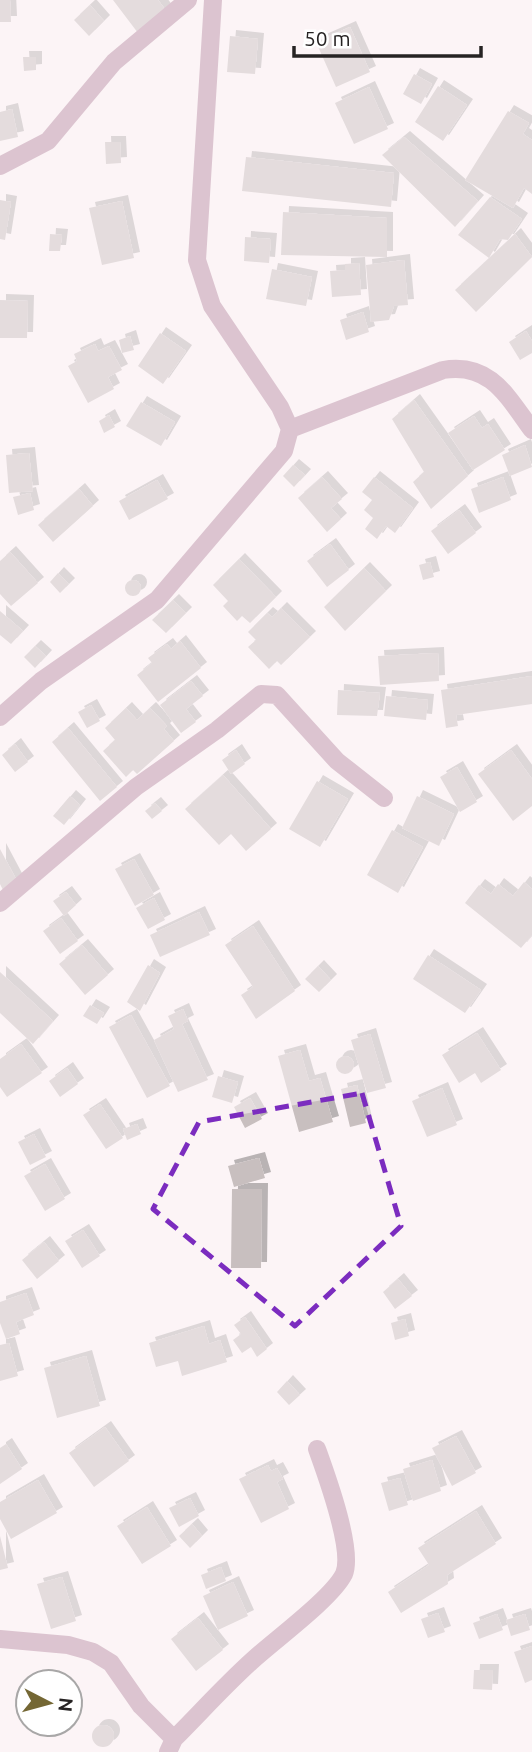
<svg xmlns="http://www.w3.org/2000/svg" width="532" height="1752" font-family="Ubuntu,sans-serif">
	<defs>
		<filter id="shadow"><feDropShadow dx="6" dy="-6" stdDeviation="0" flood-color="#0004"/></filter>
	</defs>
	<rect width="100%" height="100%" fill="#fcf4f6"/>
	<path fill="#c8bfbf" filter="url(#shadow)" d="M0,0H10L11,22H0Z
		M113,0H158L167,12L138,33Z
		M90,5L104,21L89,36L74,20Z
		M350,27L370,72L336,87L316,42Z
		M230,36L258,39L255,74L227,72Z
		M23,57H36V70L24,71Z
		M414,74L432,84L421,104L403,94Z
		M438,86L467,105L443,141L415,122Z
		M369,87L388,129L354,144L335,103Z
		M12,109L18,137L0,141V112Z
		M508,111L529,123L523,134L532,140V194L524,188L513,208L465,180Z
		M404,137L478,201L455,227L382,155Z
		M105,142H120L121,163L106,164Z
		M246,157L394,173L391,207L242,191Z
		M490,197L522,219L508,240L500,239L489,258L458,235Z
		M0,200L11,202L5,240L0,239Z
		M122,201L134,258L102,265L89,208Z
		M283,212L387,218V257L281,255Z
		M50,234L62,235L60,251H49Z
		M515,234L532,257L476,312L455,290Z
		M245,237L271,239L269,263L244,261Z
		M404,260L408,305L394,306L389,320L371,322L366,265Z
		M359,263L361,295L332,297L330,271L345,270V264Z
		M272,269L312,277L306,306L266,299Z
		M0,300L28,301L27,338H0Z
		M363,312L369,332L346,340L340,320Z
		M526,331L532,341V353L520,360L509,342Z
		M160,333L186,351L163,384L138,366Z
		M130,336L134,350L122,353L119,340Z
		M95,344L98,351L109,346L122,370L108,377L114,389L88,403L68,366L77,361L74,354Z
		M414,400L468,476L431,509L413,482L424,472L392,419Z
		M141,402L175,422L161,446L126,426Z
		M109,415L115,427L104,433L99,421Z
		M474,416L482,428L488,424L505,450L473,470L448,433Z
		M525,445L532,467L510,476L502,455Z
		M29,453L33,491L9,493L6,455Z
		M293,465L305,475L294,487L283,476Z
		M322,477L342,499L331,508L341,519L327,532L298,498Z
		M374,477L413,508L395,533L386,526L377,539L365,529L373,518L364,510L372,500L362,492Z
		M503,477L511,500L479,513L471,489Z
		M157,480L168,499L129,520L119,501Z
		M79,489L93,506L53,542L38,525Z
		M30,493L34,510L18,515L13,497Z
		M459,510L476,533L448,554L431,531Z
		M330,544L349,570L327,587L307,561Z
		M10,552L38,583L11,606L0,594V561Z
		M239,559L276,597L250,623L242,616L237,621L223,606L228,601L213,585Z
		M430,562L434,577L423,580L419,565Z
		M364,568L386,591L345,631L324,607Z
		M58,573L69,584L60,593L50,582Z
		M125 588a8 8 0 1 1 16 0a8 8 0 1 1-16 0Z
		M173,600L186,613L166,633L152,620Z
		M281,608L310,637L281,665L277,661L269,669L248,647L256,640L248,632L267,613L272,617Z
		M0,611L23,631L11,644L0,635Z
		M180,641L201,668L158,702L137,675L152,663L148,658L167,644L171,649Z
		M35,646L46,656L35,668L24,657Z
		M438,653L439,681L380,685L378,656Z
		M532,676V704L456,715L458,726L446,728L441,690Z
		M191,681L203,696L186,709L196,722L181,733L160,705Z
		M338,690L380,693L377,716L337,715Z
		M386,696L428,700L426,720L384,716Z
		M91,705L100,721L87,728L78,712Z
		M126,708L137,720L150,708L167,726L164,729L174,741L137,774L133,770L126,777L103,751L115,740L105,728Z
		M68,728L117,787L100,801L52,742Z
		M15,744L28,762L15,772L2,755Z
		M236,750L245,764L231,774L222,760Z
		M511,750L532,779V806L513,821L478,774Z
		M457,767L477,802L460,812L440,777Z
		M223,775L271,829L246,851L231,834L219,845L185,809Z
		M317,781L348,799L320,847L289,829Z
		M70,796L80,805L64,825L53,816Z
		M417,796L454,814L439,846L402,828Z
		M155,803L162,811L152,819L145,811Z
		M392,830L423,847L398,893L367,875Z
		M0,849L17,881L3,890L0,884Z
		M134,859L154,895L135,906L115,869Z
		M524,882L532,889V935L521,948L465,903L479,885L491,894L498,884L513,896Z
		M66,892L76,905L64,916L53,901Z
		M154,898L165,920L148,929L136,908Z
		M199,912L210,935L160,957L150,935Z
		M61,918L78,941L60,954L43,931Z
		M253,926L295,991L256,1019L241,995L253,987L225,945Z
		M82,945L108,975L85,995L59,964Z
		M428,955L481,990L465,1013L413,979Z
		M148,965L160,973L140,1011L127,1002Z
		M318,966L331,980L319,992L305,979Z
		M0,972L53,1021L33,1044L0,1013Z
		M90,1005L104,1013L97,1024L83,1016Z
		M183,1009L188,1021L182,1024L208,1080L178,1092L154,1040L174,1029L168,1016Z
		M131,1015L170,1086L147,1098L109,1027Z
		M477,1033L501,1070L481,1083L475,1073L459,1083L442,1055Z
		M370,1034L386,1088L367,1093L351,1040Z
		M21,1044L42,1073L7,1097L0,1087V1059Z
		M300,1050L309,1081L320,1078L333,1122L299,1132L278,1056Z
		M336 1065a9 9 0 1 1 18 0a9 9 0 1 1-18 0Z
		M67,1068L78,1084L60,1097L49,1081Z
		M218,1076L238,1082L232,1103L212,1097Z
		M357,1085L366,1123L350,1127L341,1089Z
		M442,1088L457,1125L427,1137L412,1101Z
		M250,1098L262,1119L245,1128L234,1107Z
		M100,1104L123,1138L106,1149L83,1115Z
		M137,1124L141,1134L127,1140L123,1129Z
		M34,1134L46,1157L30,1165L18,1142Z
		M259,1158L265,1178L234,1187L228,1166Z
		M45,1164L65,1199L45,1211L24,1176Z
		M232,1189H262L261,1268H231Z
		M83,1230L100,1256L82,1268L65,1241Z
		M44,1242L59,1261L37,1279L22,1260Z
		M398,1279L412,1296L395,1309L383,1292Z
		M26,1293L34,1315L16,1322L20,1334L6,1339L0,1323V1302Z
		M245,1317L267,1349L257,1357L251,1347L242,1353L233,1340L241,1334L234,1325Z
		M405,1319L409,1336L395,1340L391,1323Z
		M204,1326L209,1344L220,1340L227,1362L182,1376L178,1361L156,1367L149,1343Z
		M9,1343L18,1376L0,1381V1345Z
		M86,1356L100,1406L57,1418L44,1368Z
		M287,1381L300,1395L289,1405L277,1392Z
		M105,1427L129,1461L94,1487L69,1453Z
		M456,1436L476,1473L452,1486L432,1448Z
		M6,1444L22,1469L0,1484V1448Z
		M432,1460L441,1491L413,1501L403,1469Z
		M268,1465L271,1471L277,1468L283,1479L277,1482L289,1509L261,1523L239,1479Z
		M400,1478L408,1505L389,1511L381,1483Z
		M38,1480L57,1513L11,1539L0,1519V1502Z
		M190,1498L199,1516L179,1527L169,1508Z
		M147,1507L171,1546L142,1564L117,1526Z
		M476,1511L496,1544L447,1575L448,1584L401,1613L388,1592L429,1565L418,1548Z
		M192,1524L202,1536L190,1548L179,1536Z
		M0,1536L8,1568L0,1570Z
		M221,1567L226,1581L206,1589L201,1575Z
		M62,1577L76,1621L51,1629L37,1584Z
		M233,1582L248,1616L218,1630L203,1596Z
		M438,1613L445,1632L428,1638L421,1619Z
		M497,1614L503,1630L479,1639L473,1623Z
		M525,1614L530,1630L511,1636L506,1620Z
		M198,1618L223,1650L196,1671L171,1639Z
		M532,1646V1680L525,1683L514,1652Z
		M474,1670H493L492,1690L473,1689Z
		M92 1736a11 11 0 1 1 22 0a11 11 0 1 1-22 0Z"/>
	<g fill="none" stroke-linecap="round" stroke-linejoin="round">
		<path stroke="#b68aa2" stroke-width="18" d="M0,166L48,141L114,62L188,0
			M290,429L443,370C490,362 507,396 532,430
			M0,717L41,681L157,600L284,451L290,429L280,407L212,306L197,260L213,0
			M0,903L136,787L217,730L261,694L277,695L337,761L384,798
			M0,1639L68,1645L93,1652L111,1663L141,1706L174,1739
			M168,1752L174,1739C201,1712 226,1684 254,1659C276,1639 332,1598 344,1574C354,1550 326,1474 317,1449"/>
	</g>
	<path d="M0 0H532V1752H0ZM362,1093L401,1226L295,1326L153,1209L199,1122Z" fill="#fcf4f6" fill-opacity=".55" fill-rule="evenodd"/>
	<path fill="none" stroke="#7b2cbf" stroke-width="5" stroke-dasharray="14 9" stroke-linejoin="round" d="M362,1093L401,1226L295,1326L153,1209L199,1122Z"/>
	<g transform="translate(49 1703) rotate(96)"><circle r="33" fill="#ffffff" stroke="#a8a7a7" stroke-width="2"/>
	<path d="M0-5L12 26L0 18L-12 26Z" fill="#746734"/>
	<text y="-10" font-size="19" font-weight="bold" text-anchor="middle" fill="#262323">N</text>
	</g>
	<path d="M294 46v10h187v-10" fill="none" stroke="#262323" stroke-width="3.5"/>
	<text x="304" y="46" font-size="21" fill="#262323" stroke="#ffffff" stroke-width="5" paint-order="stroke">50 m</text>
</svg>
